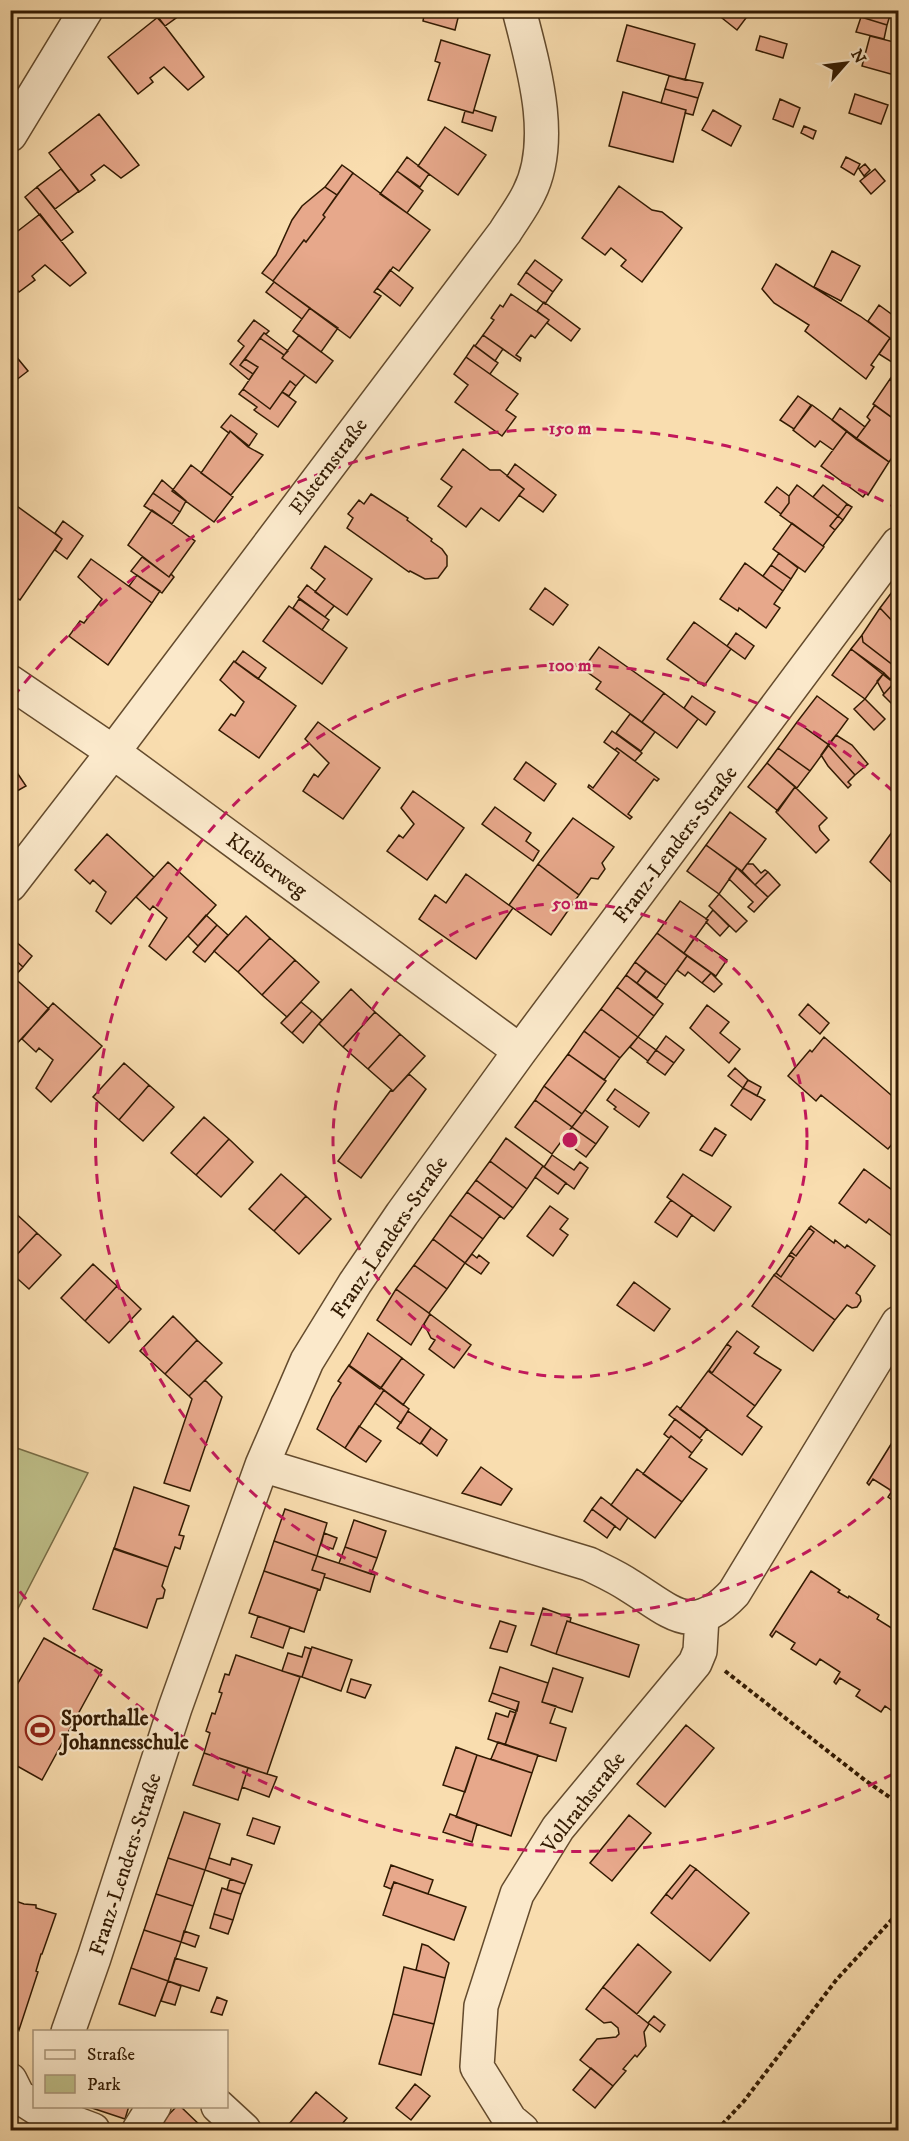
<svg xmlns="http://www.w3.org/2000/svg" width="909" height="2141" font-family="'IM FELL DW Pica',serif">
	<rect width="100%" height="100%" fill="#f9ddaf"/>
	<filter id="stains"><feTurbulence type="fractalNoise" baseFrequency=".00333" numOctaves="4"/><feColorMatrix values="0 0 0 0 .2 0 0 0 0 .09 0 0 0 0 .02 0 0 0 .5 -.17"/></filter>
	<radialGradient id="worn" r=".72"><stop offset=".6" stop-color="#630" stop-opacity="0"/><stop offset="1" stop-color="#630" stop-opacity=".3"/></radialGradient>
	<path fill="#bfc08a" stroke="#786d46" stroke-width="1.5" d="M11,1446L88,1473L11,1622L10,1446Z"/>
	<path fill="#e7a88b" stroke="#321a02" stroke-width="1.5" d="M150,10H170L176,18L165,26Z
		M425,10H438L452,15L453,10H460L455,30L423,21Z
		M712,10H752L737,30Z
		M862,10L891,12L887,25L861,17Z
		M158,17L204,77L188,90L164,67L150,78L153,82L138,94L108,57Z
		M861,17L887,25L884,39L856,32Z
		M627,25L695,44L685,80L617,61Z
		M760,36L787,44L783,58L756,50Z
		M870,36L898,43V76L862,66Z
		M441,40L490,55L473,113L428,100L440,63L435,61Z
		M669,76L703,83L698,98L665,89Z
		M665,89L698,98L693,115L685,113L686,110L661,103Z
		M623,92L686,110L673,162L609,146Z
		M855,94L888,105L881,124L849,113Z
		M780,99L800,108L793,127L773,119Z
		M474,110L496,117L492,131L462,122L465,111L473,113Z
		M713,110L741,126L731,146L702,130Z
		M99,114L139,165L121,178L104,165L91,175L95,180L79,192L49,153Z
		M804,126L816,131L813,139L801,133Z
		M445,127L486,155L458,195L418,166Z
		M407,157L429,174L420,187L397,171Z
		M846,157L860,164L854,175L841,167Z
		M865,164L870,170L864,176L859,169Z
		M342,165L353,173L337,195L325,187Z
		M61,169L79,191L55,209L37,187Z
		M875,169L885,181L871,194L860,181Z
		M397,171L423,191L407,213L380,194Z
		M353,173L430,230L399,271L393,267L374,292L381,296L350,338L273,281L304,240L306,242L325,217L323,215Z
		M619,186L652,210L662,212L682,228L642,282L621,266L626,260L611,248L605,255L582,238Z
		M37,187L73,232L61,241L25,197Z
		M325,187L337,195L323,215L325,217L306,242L304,240L273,281L262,273L276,255L292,220L302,206Z
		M40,214L86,273L70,286L45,265L32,276L35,280L19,292L10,281V237Z
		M832,251L860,266L841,301L814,287Z
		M535,260L562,280L553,292L526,272Z
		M776,264L860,316L890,338L871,365L874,367L866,379L805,331L809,325L774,303L762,289Z
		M390,270L413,288L400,306L377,288Z
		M526,272L553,292L545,304L518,284Z
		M274,282L310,308L302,319L266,292Z
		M511,294L549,320L535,338L531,335L516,355L521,358L520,361L483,335L494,320L491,318L500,305L503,307Z
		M544,302L580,329L571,341L547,323L549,320L537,311Z
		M879,305L898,319V344L868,321Z
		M310,308L338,328L321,352L293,331Z
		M254,320L269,331L266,334L264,333L240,365L253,374L249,380L230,364L244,346L238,341Z
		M264,333L288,351L284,355L260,338Z
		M299,335L333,361L316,383L282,358Z
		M483,335L503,349L495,361L475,346Z
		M260,338L284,355L282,358L305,375L296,386L290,381L270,409L243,389L258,367L245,359Z
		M890,338L898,344V366L879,354Z
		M474,345L498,363L490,374L466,357Z
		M10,349L28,371L11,384H10Z
		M466,357L518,394L506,410L516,417L502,436L455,402L468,385L454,374Z
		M245,359L258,367L253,374L240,365Z
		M898,368V385L890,379Z
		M890,379L898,385V422L873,404Z
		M290,381L296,386L289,396L282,392Z
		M243,389L270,409L282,392L296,402L278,427L254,410L257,407L239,394Z
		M798,396L811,405L794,429L780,420Z
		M812,405L847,431L833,450L820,441L815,447L793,430Z
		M875,405L898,422V449L889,462L856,439L870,420L867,417Z
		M840,408L865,427L856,439L832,420Z
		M231,415L257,434L249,446L230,431L229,433L221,427Z
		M230,431L248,447L263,455L231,495L201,473Z
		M847,431L889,462L868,495L866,493L863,497L821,466Z
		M463,449L490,470H500L524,489L499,521L481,508L466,527L438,506L452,487L441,479Z
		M515,464L556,495L543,512L519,495L524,489L507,476Z
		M191,465L233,497L214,522L172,491Z
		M162,480L186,501L180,512L153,493Z
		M797,485L838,516L830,526L835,530L823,546L780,515L789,503V496Z
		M823,485L847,504L838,516L813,497Z
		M777,487L789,496V503L781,514L765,502Z
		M153,493L180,512L172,524L144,506Z
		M371,494L408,518L407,520L432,539L431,541L442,549L447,556V566L438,578L425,579L410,571L409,572L347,528L353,518L348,514L359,500L364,504Z
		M10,501L62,539L20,600L10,593V540L14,536L10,533Z
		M847,504L852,507L843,520L838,516Z
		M152,510L195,541L169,577L128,545Z
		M838,516L843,520L835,530L830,526Z
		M63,521L83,536L67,559L55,550L62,539L55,533Z
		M792,523L824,547L805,572L773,549Z
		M325,546L372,579L347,615L315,592L325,579L311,568Z
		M779,553L798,568L791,579L771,565Z
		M142,557L169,577L171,574L174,577L162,593L131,571Z
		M91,559L152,603L108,665L69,636L80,621L84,623L102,599L78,577Z
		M745,563L783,591L774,604L780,608L766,628L739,608L738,611L720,599Z
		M771,565L791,579L783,591L763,576Z
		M137,575L160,591L152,603L129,586Z
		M898,584V627L880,608Z
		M307,585L334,606L325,617L298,597Z
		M545,588L568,605L553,625L530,609Z
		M299,599L329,620L322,630L293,608Z
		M289,606L347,648L322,684L263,641Z
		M880,608L898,627V669L863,642L862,635Z
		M694,622L731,649L704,686L667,659Z
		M736,633L754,646L745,659L727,646Z
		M862,635L863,642L898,669L890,680L851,649Z
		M599,647L664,693L642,722L596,689L601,682L583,669Z
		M851,649L884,673L865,699L832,675Z
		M243,651L266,668L258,679L235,662Z
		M234,661L296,706L259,758L219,730L231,714L235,716L244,702L220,680Z
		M884,673L894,683L884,694L877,681Z
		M894,683L898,688V710L883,695Z
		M664,693L698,719L677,748L642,722Z
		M692,696L715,712L706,725L684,708Z
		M817,696L848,719L829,745L797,722Z
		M865,699L885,719L874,730L854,709Z
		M630,714L655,732L641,751L616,733Z
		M318,722L380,768L343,819L303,791L314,774L318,777L329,763L305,739Z
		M797,722L829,745L810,771L778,748Z
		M612,731L642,753L635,761L617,748L615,750L604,742Z
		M836,735L852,745L868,764L855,775L828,745Z
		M828,745L855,775L848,782L851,785L848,788L828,766L821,755Z
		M617,748L659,779L657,781L654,779L628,814L632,817L630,819L588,787L589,785L593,788L619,753L615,750Z
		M778,748L810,771L797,788L767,763Z
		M10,762L26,786L10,795Z
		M526,762L556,784L544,801L514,779Z
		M767,763L795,787L778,811L748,787Z
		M795,787L827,818L819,826L820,830L829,840L816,853L776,812Z
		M413,791L464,828L427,880L387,851L399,835L403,838L414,824L401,808Z
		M495,807L531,833L526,841L539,851L533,861L482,824Z
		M730,812L766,839L742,871L706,845Z
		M573,818L614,847L602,863L605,869L598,879L591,878L579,895L538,864Z
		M898,824V877L893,884L870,862Z
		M107,834L154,877L111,924L96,911L106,892L93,880L90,884L75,870Z
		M706,845L737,868L719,894L687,871Z
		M168,862L216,905L166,960L149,946L167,918L153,906L150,910L136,897Z
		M538,864L579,895L551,935L509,905Z
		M747,864H753L761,873L765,870L768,872L755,885L742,871Z
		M737,868L768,897L754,912L748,907L753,902L729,879Z
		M768,872L780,885L768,897L755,885Z
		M466,874L513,908L476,959L419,919L435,895L446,903Z
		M719,894L747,921L736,932L709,906Z
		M680,901L708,920L684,953L657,933Z
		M713,910L729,926L720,936L706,922L708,920L706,919Z
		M206,915L217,925L198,946L188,936Z
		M246,916L270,938L238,972L214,951Z
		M217,925L228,935L205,962L193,952Z
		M657,933L687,956L666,985L635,962Z
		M695,937L727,960L716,976L684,953Z
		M12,938L32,956L23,967L10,955Z
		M270,938L295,960L262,995L238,972Z
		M10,955L23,967L14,977L10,974Z
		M687,956L711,973L702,983L688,972L685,976L677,970Z
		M295,960L319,982L287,1017L262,995Z
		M635,962L646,971L637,983L626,975Z
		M646,971L666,985L657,998L637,983Z
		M711,973L722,984L714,992L702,983Z
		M10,974L49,1009L10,1051Z
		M626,975L663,1004L654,1016L617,987Z
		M617,987L654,1016L638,1037L601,1009Z
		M351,989L375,1012L343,1047L319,1024Z
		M301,1002L312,1011L292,1033L281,1023Z
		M53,1003L102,1046L51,1102L36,1088L53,1060L39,1048L36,1052L22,1039Z
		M808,1004L829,1023L820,1034L799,1015Z
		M707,1005L729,1022L720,1033L740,1049L729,1063L690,1028Z
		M601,1009L638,1037L620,1058L584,1031Z
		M312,1011L322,1020L303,1043L292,1033Z
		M375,1012L400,1034L368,1069L343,1047Z
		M584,1031L620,1058L604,1080L568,1054Z
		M400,1034L425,1056L393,1091L368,1069Z
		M666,1036L684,1050L674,1063L656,1050Z
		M638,1037L656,1050L648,1061L630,1047Z
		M824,1037L898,1101V1137L888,1149L821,1095L816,1101L788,1076L810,1050L812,1052Z
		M656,1050L674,1063L665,1075L647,1062Z
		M568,1054L606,1081L582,1114L544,1086Z
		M124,1063L149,1085L119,1120L93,1097Z
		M735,1068L748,1080L743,1088L728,1076Z
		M409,1074L426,1089L361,1178L338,1161L391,1090L393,1091Z
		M748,1080L761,1087L757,1096L743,1088Z
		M149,1085L174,1107L143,1141L119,1120Z
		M544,1086L582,1114L572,1127L535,1100Z
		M743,1088L765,1100L751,1120L731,1105Z
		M615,1089L649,1113L639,1127L614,1109L616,1107L607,1100Z
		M535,1100L572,1127L552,1154L515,1127Z
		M585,1110L608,1127L596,1144L572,1127Z
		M204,1117L229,1139L196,1175L171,1153Z
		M572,1127L596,1144L586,1157L563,1140Z
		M715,1128L726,1135L712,1156L700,1150Z
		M506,1138L543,1166L527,1189L490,1161Z
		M229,1139L253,1162L221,1197L196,1175Z
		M552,1155L574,1170L580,1162L588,1168L574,1189L544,1167Z
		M490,1161L527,1189L513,1208L476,1180Z
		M543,1166L566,1183L558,1194L535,1177Z
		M864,1169L891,1189L893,1185L898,1189V1235L896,1239L869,1219L866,1223L839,1203Z
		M281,1174L306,1196L274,1231L249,1209Z
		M683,1174L731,1207L714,1231L667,1197Z
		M476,1180L513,1208L504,1219L467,1192Z
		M467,1192L500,1216L483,1239L450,1215Z
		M306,1196L331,1219L299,1254L274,1231Z
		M671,1200L692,1215L677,1237L655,1222Z
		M550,1206L568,1219L560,1229L568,1235L553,1256L527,1236Z
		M12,1210L37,1233L10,1262V1212Z
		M450,1215L483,1239L465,1263L433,1239Z
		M811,1226L834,1243L835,1240L845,1248L847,1245L875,1266L856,1293L860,1296L861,1301L857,1307L852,1308L847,1305L835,1320L774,1275L776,1273L781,1277L794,1258L789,1255L791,1252L796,1256L814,1232L809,1228Z
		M809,1228L814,1232L796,1256L791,1252Z
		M37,1233L61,1255L29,1289L10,1272V1262Z
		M433,1239L465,1263L447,1289L414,1265Z
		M472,1254L477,1258L479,1255L489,1263L481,1274L465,1263Z
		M789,1255L794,1258L781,1277L776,1273Z
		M93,1264L117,1286L85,1321L61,1298Z
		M414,1265L447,1289L429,1313L396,1289Z
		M774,1275L835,1320L813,1351L752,1306Z
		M634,1282L670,1309L654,1331L617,1305Z
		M117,1286L141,1309L109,1343L85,1321Z
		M396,1289L430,1314L411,1345L377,1320Z
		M430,1314L471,1345L454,1368L429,1349L435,1340L431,1338L424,1324Z
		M173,1316L197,1340L165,1374L140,1351Z
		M737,1331L759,1347L754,1353L781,1370L755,1406L708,1371L712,1373L731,1347L727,1344Z
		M368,1333L402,1358L380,1389L349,1366Z
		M197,1340L222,1363L189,1396L165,1374Z
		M727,1344L731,1347L712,1373L709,1370Z
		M402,1358L424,1375L403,1405L381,1388Z
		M349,1365L384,1390L345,1448L317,1429L332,1397L341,1383L338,1381Z
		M708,1371L755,1406L747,1416L762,1427L742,1455L680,1409Z
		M205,1380L222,1397L190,1491L164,1483L192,1399L189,1396Z
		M384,1390L409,1409L401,1423L375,1403Z
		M677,1406L707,1429L700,1438L669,1415Z
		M408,1411L431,1428L420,1444L397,1428Z
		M675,1419L702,1440L692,1453L671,1436L669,1438L664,1434Z
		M359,1426L381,1441L366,1462L345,1448Z
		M431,1428L447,1440L437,1456L421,1443Z
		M898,1433V1504L888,1497L892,1491L873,1479L869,1485L867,1483Z
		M671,1436L692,1453L689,1457L707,1469L682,1502L643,1474Z
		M481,1467L512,1489L501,1505L462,1493Z
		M637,1469L682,1502L655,1538L611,1505Z
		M134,1487L189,1506L179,1535L184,1536L180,1549L175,1547L168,1567L114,1549Z
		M601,1497L628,1518L620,1530L592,1509Z
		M285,1509L327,1523L317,1556L274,1541Z
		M592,1509L615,1526L607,1538L584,1521Z
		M354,1520L386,1531L377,1558L345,1547Z
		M324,1533L337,1538L333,1549L321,1545Z
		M274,1541L317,1556L312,1570L325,1574L320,1590L264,1571Z
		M345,1547L377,1558L371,1574L339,1563Z
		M114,1548L168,1567L162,1586L165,1590L163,1598L157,1599L147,1628L93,1609Z
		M317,1556L375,1575L370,1592L324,1577L325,1574L312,1570Z
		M264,1571L318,1589L304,1632L249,1613Z
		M811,1571L840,1590L838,1592L848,1598L849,1596L879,1615L877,1619L898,1632V1715L885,1706L881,1712L856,1696L860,1690L840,1678L836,1684L834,1682L840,1672L820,1659L816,1665L791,1649L795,1643L776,1631L772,1637L770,1635Z
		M543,1608L571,1618L570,1622L567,1621L556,1654L531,1645Z
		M258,1616L290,1627L283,1648L251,1637Z
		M500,1621L516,1626L507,1652L490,1648Z
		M567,1621L639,1645L629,1677L556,1654Z
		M44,1638L102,1670L42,1780L10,1762V1697Z
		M305,1647L311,1649L302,1677L282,1671L288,1653L302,1657Z
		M312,1647L352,1660L341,1691L302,1677Z
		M236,1655L300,1677L267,1774L204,1753L210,1733L206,1731L212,1713L215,1714L222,1693L219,1692L225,1674L229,1675Z
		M500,1667L548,1683L542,1702L556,1706L550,1723L566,1728L556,1761L505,1745L519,1702L492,1693Z
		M553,1668L583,1678L572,1712L542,1702Z
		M351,1679L371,1685L365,1698L347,1692Z
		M492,1693L519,1702L517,1711L489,1701Z
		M510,1711L516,1713L505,1745L488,1739L496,1713L508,1717Z
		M686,1725L714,1748L665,1807L637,1784Z
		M498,1742L538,1755L532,1773L491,1759Z
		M456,1747L477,1755L465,1792L443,1785Z
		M204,1753L248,1768L238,1800L193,1785Z
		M477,1755L532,1773L511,1836L456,1817Z
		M248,1768L277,1777L269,1797L242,1787Z
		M184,1812L220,1824L205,1870L168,1858Z
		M450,1814L477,1824L472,1842L443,1832Z
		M629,1815L651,1833L612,1881L590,1863Z
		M253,1818L280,1827L274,1844L247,1835Z
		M168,1858L205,1870L193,1906L156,1894Z
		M209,1858L230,1865L232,1858L252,1865L245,1884L205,1870Z
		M391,1865L433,1880L428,1894L394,1882L391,1889L384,1886Z
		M690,1865L696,1869L672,1899L666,1894Z
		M696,1869L749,1913L710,1961L651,1913L666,1894L672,1899Z
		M230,1879L245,1884L241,1894L227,1890Z
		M394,1882L466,1907L454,1940L383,1915Z
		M222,1888L241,1894L233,1920L214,1914Z
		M156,1894L193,1906L181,1942L144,1930Z
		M10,1899L24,1904L36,1905V1908L56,1914L42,1954H41L36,1971L38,1972L19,2030L10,2011Z
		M214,1914L233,1920L228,1934L210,1928Z
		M144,1930L181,1942L168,1981L131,1968Z
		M184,1931L199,1936L195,1947L181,1942Z
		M422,1944L428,1946L449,1963L445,1978L416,1970Z
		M638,1944L671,1972L637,2014L603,1987Z
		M175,1958L207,1968L199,1991L168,1981Z
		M404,1967L445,1978L434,2024L393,2014Z
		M131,1968L168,1981L155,2016L119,2004Z
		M168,1981L181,1986L175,2005L161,2001Z
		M603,1987L649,2024L644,2032L646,2046L637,2057L635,2055L623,2069L626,2071L613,2086L580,2060L597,2039L616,2037L619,2034L618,2028L611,2022L604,2023L586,2009Z
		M217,1997L227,2001L222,2015L211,2012Z
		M393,2014L434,2024L421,2075L379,2064Z
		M654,2016L665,2025L660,2032L648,2023Z
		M591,2068L613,2086L595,2108L573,2090Z
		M415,2084L430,2096L411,2120L396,2108Z
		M316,2092L347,2118L337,2130H284Z
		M86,2106H129L125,2119Z
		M177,2106H180L205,2130H154Z"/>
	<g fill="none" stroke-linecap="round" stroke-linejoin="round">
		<g stroke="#644b2d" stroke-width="36">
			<path id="minor" d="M10,135L86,10
				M10,682L113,752L520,1051
				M10,885L113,752L505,232C513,219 523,206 529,193C556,140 533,65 519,10
				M262,1465L589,1564C603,1571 617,1577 630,1586C672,1612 692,1638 734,1593L898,1323
				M68,2032L94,1958L175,1708L262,1465L307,1361L355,1283L402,1214L520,1051L898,544
				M10,2080L18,2096L40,2110L93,2130
				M218,2106L244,2130
				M139,2130L154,2106
				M522,2130L510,2120L477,2067L481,2006L517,1894L558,1828L695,1663L700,1651L702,1617"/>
		</g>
		<path stroke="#321a02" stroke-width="4" stroke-dasharray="4.5 3" stroke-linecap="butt" d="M725,1671L866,1781L898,1803
			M717,2130L744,2101L837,1979L898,1913"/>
		<use href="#minor" stroke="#fbe9cb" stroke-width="33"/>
	</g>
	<g fill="none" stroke="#c2185b" stroke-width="3" stroke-dasharray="10 8">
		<circle cx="570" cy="1140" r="237"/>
		<path d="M897 1485A475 475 0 1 1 897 795"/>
		<path d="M893 1774A712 712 0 0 1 13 1583M13 697A712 712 0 0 1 893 506"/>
	</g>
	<defs>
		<g id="stadium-ring" transform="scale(1.5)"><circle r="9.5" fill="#fbe9cb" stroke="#8f2418" stroke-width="1.5"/><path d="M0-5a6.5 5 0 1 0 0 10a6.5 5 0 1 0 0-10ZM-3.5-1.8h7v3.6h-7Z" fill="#8f2418"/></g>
	</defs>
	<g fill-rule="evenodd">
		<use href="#stadium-ring" x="40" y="1730"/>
	</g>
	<g text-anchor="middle" stroke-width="4.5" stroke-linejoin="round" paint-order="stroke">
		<g font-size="21" fill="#321a02" stroke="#fbe9cb">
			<text transform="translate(328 466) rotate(-53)" y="7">Elsternstraße</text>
			<text transform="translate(675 844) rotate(-53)" y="7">Franz-Lenders-Straße</text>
			<text transform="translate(267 865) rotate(36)" y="7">Kleiberweg</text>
			<text transform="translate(389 1237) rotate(-56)" y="7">Franz-Lenders-Straße</text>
			<text transform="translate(583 1802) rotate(-52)" y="7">Vollrathstraße</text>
			<text transform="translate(125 1864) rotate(-72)" y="7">Franz-Lenders-Straße</text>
		</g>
		<g font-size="21" font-weight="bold" fill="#321a02" stroke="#fbe9cb" text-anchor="start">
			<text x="61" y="1725">Sporthalle<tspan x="61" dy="24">Johannesschule</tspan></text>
		</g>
	</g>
	<circle cx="570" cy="1140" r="9" fill="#c2185b" stroke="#fbe9cb" stroke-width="3"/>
	<g font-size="18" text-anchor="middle" font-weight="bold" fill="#c2185b" stroke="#fbe9cb" stroke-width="4.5" stroke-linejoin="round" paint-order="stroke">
		<text x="570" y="434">150 m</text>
		<text x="570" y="671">100 m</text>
		<text x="570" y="909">50 m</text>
	</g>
	<rect width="909" height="2141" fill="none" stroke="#f9ddaf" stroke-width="36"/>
	<rect x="12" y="12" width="885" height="2117" fill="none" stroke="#321a02" stroke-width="3"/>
	<rect x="18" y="18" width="873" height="2105" fill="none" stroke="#321a02" stroke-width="1.5"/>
	<rect x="33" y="2030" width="195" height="78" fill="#fbe9cb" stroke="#ab967b" stroke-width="1.5"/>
	<rect x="45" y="2050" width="30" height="9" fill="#fbe9cb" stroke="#ab967b" stroke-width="1.5"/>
	<text x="87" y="2060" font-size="18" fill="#321a02">Straße</text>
	<rect x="45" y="2075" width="30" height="18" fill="#bfc08a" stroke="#ab967b" stroke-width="1.5"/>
	<text x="87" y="2090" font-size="18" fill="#321a02">Park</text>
	<g transform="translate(846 63) rotate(62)" stroke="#fbe9cb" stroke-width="4.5" paint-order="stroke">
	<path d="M0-4.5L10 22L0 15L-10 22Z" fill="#321a02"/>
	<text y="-9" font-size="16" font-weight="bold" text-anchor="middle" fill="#321a02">N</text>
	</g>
	<rect width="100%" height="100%" filter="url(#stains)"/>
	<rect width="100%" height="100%" fill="url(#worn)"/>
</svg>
